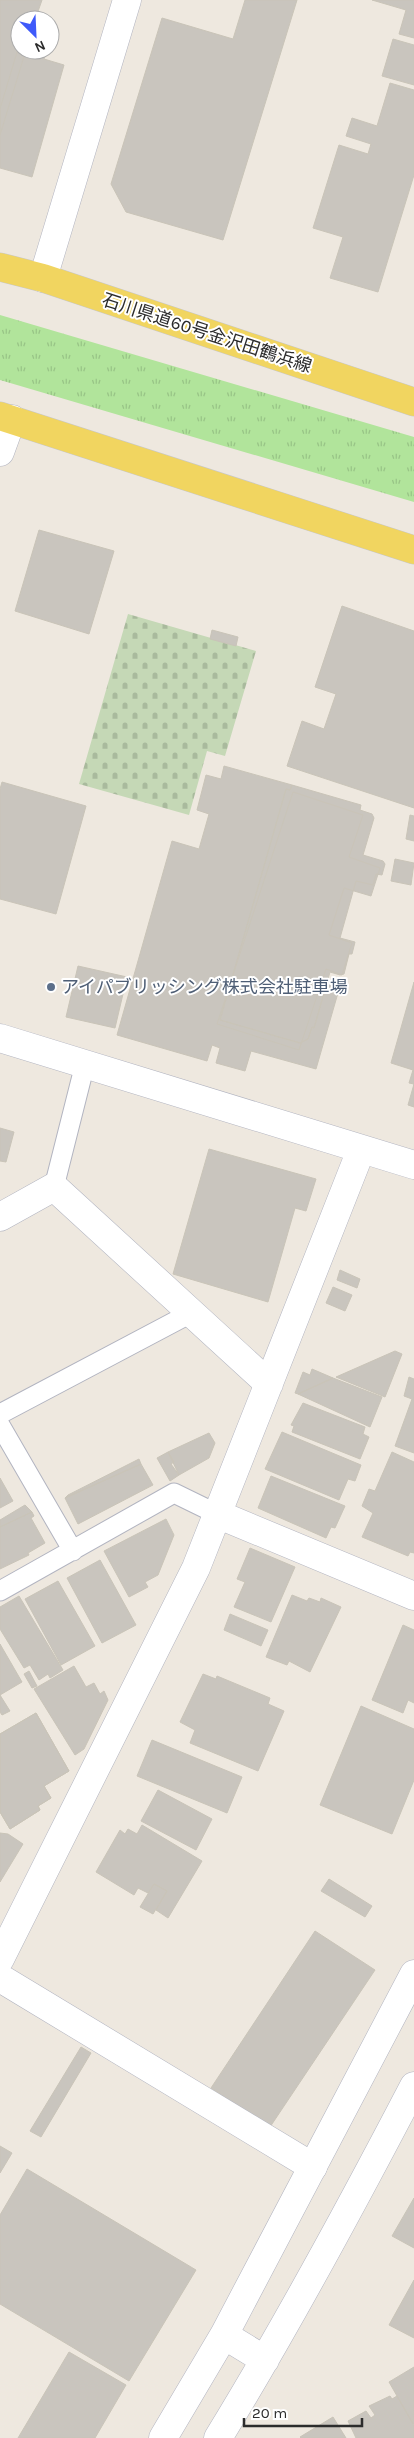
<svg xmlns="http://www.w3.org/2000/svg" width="414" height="2438" font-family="Karla,'Noto Sans JP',sans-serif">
	<defs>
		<pattern id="grass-tufts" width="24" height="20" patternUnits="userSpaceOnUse" patternTransform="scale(1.25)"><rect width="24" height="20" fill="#b1e49b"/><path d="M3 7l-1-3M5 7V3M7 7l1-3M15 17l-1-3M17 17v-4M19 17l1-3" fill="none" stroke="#98c486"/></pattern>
		<pattern id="cemetery-stones" width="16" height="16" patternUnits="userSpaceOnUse" patternTransform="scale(1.25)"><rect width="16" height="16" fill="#c5d8b6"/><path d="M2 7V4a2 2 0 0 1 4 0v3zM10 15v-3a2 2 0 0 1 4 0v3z" fill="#a9ba9d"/></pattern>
	</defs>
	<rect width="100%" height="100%" fill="#eee8df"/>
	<path fill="url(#grass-tufts)" d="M0,315L414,437V502L0,380Z"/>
	<path fill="url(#cemetery-stones)" d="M128,614L256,651L225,756L207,751L189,815L79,784Z"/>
	<path fill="#c9c5be" stroke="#c9c4b8" d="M0,0H42L35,20H20V50H26L0,135Z
		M245,0H297L223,240L126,212L111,184L162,18L233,39Z
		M372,0H414V38L399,34L406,10Z
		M393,39L414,45V85L382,76Z
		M20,42V50H47L44,59L64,65L32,177L0,168V109Z
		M390,83L414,90V175L378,292L330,278L343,237L313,228L339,145L368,154L371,144L346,136L352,118L377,126Z
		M39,530L114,551L89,634L15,611Z
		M342,606L414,631V808L287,766L302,721L324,729L336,694L315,687Z
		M212,630L238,637L236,646L210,639Z
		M224,766L292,785L290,790L286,789L220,1020L300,1043L308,1039L312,1027L314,1028L327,983L340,986L316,1069L251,1051L245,1071L216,1063L220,1048L212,1045L207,1061L117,1035L172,841L199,849L209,814L197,810L206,775L221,779Z
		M2,782L86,806L56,914L0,899V789Z
		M292,785L361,805L360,810L372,814L374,818L363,855L383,861L385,864L382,875L376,874L373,885L356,881L340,938L355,942L352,954H349L344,974L340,975L330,972L314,1028L312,1027L308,1039L300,1043L220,1020L286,789L290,790Z
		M293,792L363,815L349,857L380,868L371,896L344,888L329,935L352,943L342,975L326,969L299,1050L217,1024Z
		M410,815L414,816V841L406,839Z
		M395,859L414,863L411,885L391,881Z
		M78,966L127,977L115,1028L66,1017Z
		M414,982V1107L408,1105L414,1084L409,1083L413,1070L391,1063Z
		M0,1128L14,1132L6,1162L0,1161Z
		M209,1149L316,1179L306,1211L295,1208L268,1302L173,1274Z
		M340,1270L360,1279L357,1288L337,1280Z
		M333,1287L352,1295L345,1311L326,1303Z
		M395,1351L402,1354L385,1397L336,1377Z
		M312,1369L333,1378L298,1394L295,1393L303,1372L310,1375Z
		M409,1377L414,1379V1453L395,1446L412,1399L404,1396Z
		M333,1378L382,1397L370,1427L298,1394Z
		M303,1403L365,1427L363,1434L369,1437L360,1459L292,1432L294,1426L291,1425Z
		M282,1432L361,1465L355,1481L348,1479L339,1500L265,1469Z
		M209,1433L215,1443L209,1458L179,1475L168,1452Z
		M168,1452L174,1462L171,1464L179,1475L170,1481L157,1458Z
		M392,1452L414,1462V1553L410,1552L408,1556L362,1537L373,1513L362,1506L369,1489L375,1491Z
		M139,1459L141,1464L65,1498L68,1495Z
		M141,1464L153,1485L78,1524L65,1498Z
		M271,1476L345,1506L335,1528L331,1527L326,1538L258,1508Z
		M0,1478L13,1501L0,1508Z
		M25,1505L32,1512L0,1527V1520Z
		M32,1512L34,1516L31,1518L45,1543L28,1553L29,1555L0,1569V1527Z
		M166,1519L174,1535L158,1575L145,1582L148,1587L129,1597L104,1551Z
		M250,1548L295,1567L271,1622L234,1607L245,1582L237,1579Z
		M100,1560L136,1625L102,1643L67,1578Z
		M58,1581L95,1646L61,1665L25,1599Z
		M292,1595L307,1601L309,1598L320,1602L321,1598L341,1607L310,1672L289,1661L287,1665L266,1657Z
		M19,1596L63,1670L50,1678L48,1674L39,1680L30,1665L24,1668L0,1629V1607Z
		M230,1614L268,1630L261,1646L224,1630Z
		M403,1625L414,1630V1703L408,1700L403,1713L372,1700Z
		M0,1644L22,1682L0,1695L10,1711L2,1715L0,1712Z
		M74,1666L86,1687L94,1683L100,1694L104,1691L108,1700L84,1749L75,1755L34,1689Z
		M29,1671L37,1686L32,1688L24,1674Z
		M203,1674L216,1679L217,1676L270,1698L268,1704L284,1711L258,1771L190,1743L195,1730L180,1722Z
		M361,1706L414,1729V1780L392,1834L320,1805Z
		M36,1713L69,1771L44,1786L51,1798L38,1806L40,1810L10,1829L0,1812V1734Z
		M36,1713L69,1771L44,1786L51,1798L38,1806L40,1810L10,1829L0,1812V1734Z
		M152,1740L242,1777L227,1813L137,1776Z
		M158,1790L212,1819L196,1850L141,1821Z
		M142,1825L202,1861L168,1918L156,1910L167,1891L154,1884L148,1893L138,1888L134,1895L96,1872L120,1830L125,1834L128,1829L137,1834Z
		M0,1833L8,1834L23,1844L0,1882Z
		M329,1879L372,1906L365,1917L321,1891Z
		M154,1884L167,1891L153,1914L140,1907Z
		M315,1931L375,1970L270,2127L211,2088Z
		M81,2047L91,2053L41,2137L30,2131Z
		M0,2146L12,2153L0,2173Z
		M27,2169L196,2270L129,2381L0,2304V2215Z
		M414,2198V2248L392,2236Z
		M414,2280V2338L389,2325Z
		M69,2352L126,2385L95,2438H18Z
		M414,2367V2423L413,2424L389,2382Z
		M390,2396L392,2399L397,2396L414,2425V2438H356L348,2421L366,2411L371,2418L375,2415L369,2406Z
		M333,2417L346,2438H301L300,2437Z"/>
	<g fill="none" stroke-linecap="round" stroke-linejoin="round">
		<g stroke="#b2b4c0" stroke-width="21">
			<path id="service" d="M54,1187L85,1064
				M0,1414L191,1313
				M0,1425L73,1551
				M0,1591L174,1493L217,1514"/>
		</g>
		<g stroke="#b2b4c0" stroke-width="29">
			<path id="minor" d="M0,452L12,419
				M0,1217L54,1187L269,1384
				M217,1514L414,1596
				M0,1959L196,1568L361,1150
				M0,1978L313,2167"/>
		</g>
		<g stroke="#b2b4c0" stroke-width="29">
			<path id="tertiary" d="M43,278L127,0
				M0,1038L414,1165
				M224,2335L265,2360
				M163,2438L224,2335L414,1974
				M218,2438C288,2324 352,2205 414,2086"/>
		</g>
		<g stroke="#c8c8c8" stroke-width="29">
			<path id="primary" d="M0,267L43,278L414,402
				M0,416L414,550"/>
		</g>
		<use href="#service" stroke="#fff" stroke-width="19"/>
		<use href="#minor" stroke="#fff" stroke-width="28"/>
		<use href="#tertiary" stroke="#fff" stroke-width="28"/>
		<use href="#primary" stroke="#f1d560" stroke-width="28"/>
	</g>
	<circle fill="#5c6f8a" stroke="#fff" stroke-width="2" cx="51" cy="987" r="5"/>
	<g text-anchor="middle" stroke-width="4" stroke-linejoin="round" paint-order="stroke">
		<g font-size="18" fill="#2c2c2c" stroke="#fff">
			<text transform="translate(207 333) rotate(18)" y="6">石川県道60号金沢田鶴浜線</text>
		</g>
		<g font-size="18" fill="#4e5e75" stroke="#fff" text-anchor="start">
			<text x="61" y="993">アイパブリッシング株式会社駐車場</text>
		</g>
	</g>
	<g transform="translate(35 35) rotate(156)"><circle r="24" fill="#ffffff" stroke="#ababab"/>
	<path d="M0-4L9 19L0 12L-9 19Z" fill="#3f5afa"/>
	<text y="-8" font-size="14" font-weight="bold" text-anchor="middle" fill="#2c2c2c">N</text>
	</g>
	<path d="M244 2418v8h118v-8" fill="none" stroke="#2c2c2c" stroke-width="2.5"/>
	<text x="252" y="2418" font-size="15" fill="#2c2c2c" stroke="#ffffff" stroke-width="4" paint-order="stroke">20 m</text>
</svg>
